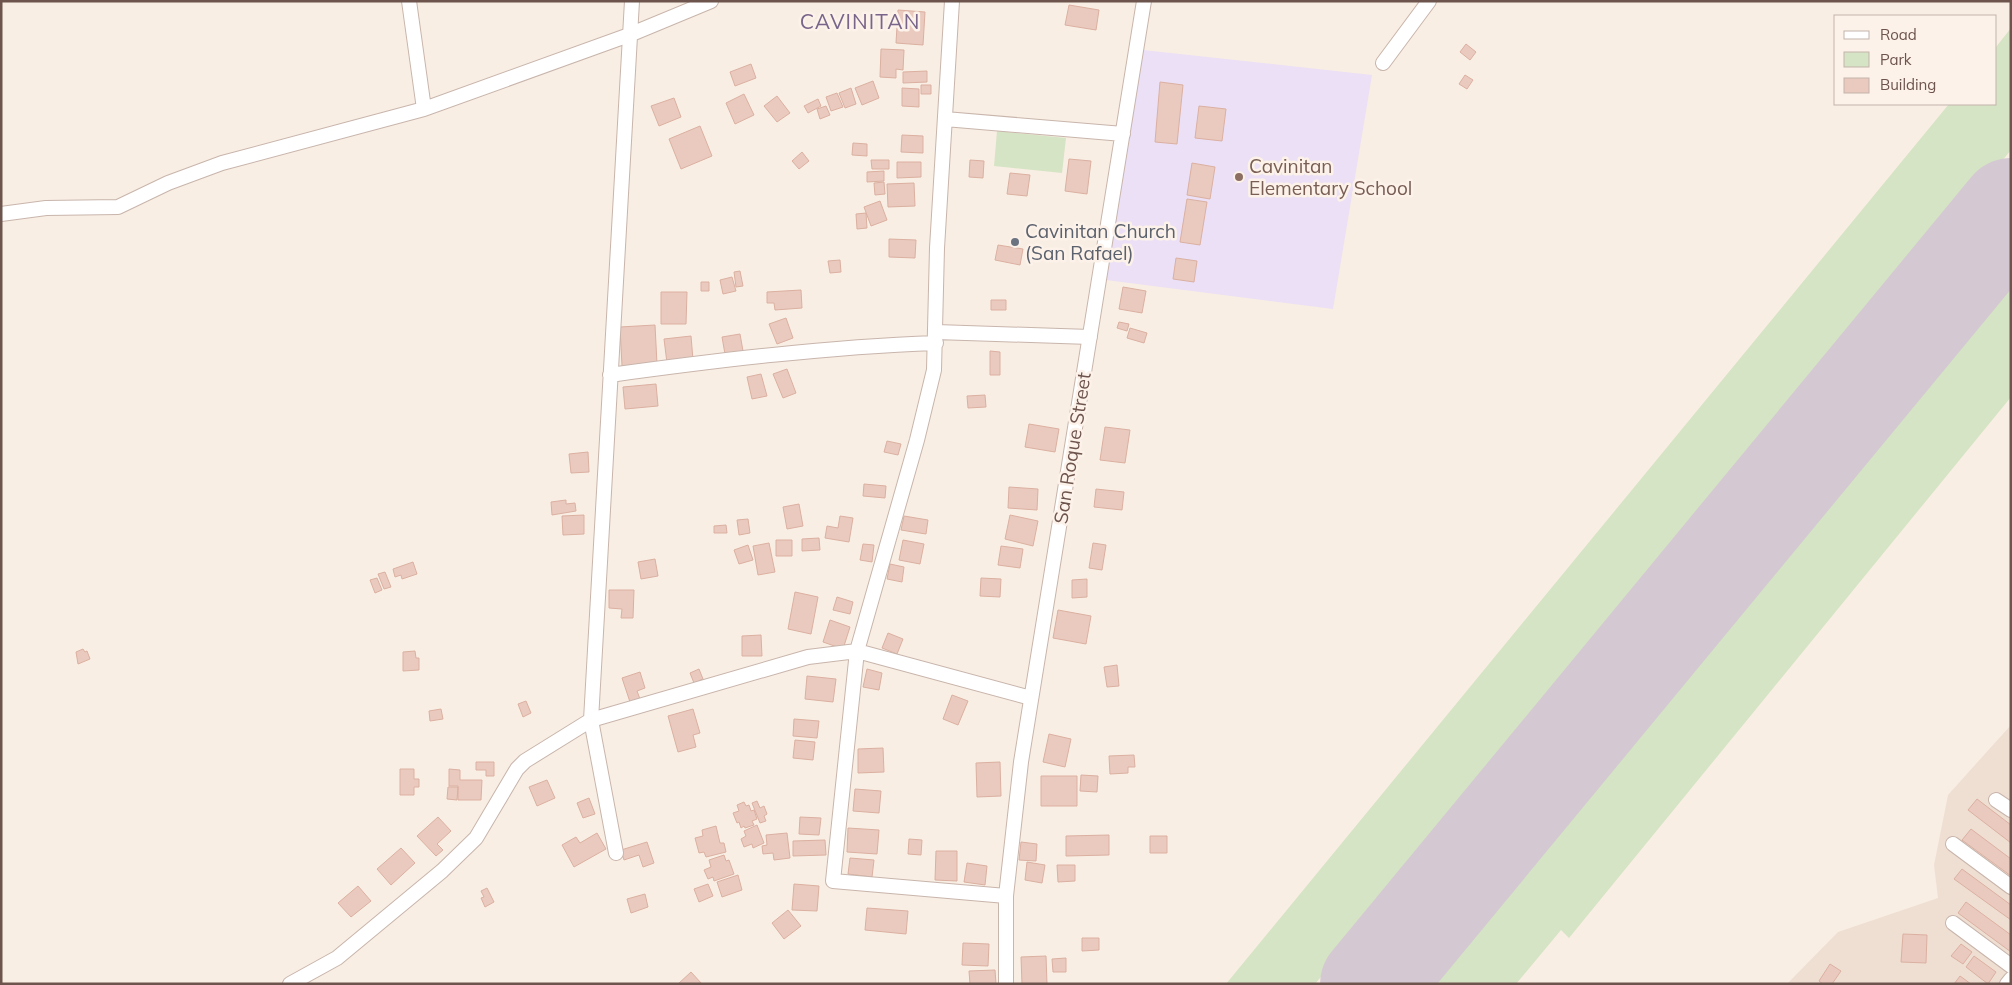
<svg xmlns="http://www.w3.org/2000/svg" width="2012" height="985" font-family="Mulish,sans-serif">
	<rect width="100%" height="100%" fill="#f9eee3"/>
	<path fill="#efdfd3" d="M2011,725V984H1787L1838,932L1938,898L1934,865L1948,795Z"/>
	<path fill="#ebe0f5" d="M1143,50L1372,75L1333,309L1106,280Z"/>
	<path fill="#d5e4c4" d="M2011,28V150L1315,984H1226L1949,104H1996V47Z
		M997,131L1066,138L1062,173L994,166Z
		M2011,266V397L1569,938L1561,930L1516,984H1424Z"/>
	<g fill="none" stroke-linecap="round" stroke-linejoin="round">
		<path stroke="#d4c9d2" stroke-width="102" d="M1371,984L2011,209"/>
	</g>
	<path fill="#eacabf" stroke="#dbb0a1" d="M1069,5L1099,10L1096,30L1065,25Z
		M898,10L925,12L923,45L896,43Z
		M1466,44L1476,52L1470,60L1460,52Z
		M881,49L904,50L903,70L896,69V78L880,77Z
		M751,64L756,78L735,86L730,72Z
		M927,71V82L903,83V72Z
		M1465,75L1473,80L1467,89L1459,84Z
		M873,81L879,98L862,105L855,88Z
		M1160,82L1183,85L1177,144L1155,142Z
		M921,85H931V94H921Z
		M851,88L856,104L845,108L839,93Z
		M902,88L919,89V107L902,106Z
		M837,93L843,107L831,111L826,97Z
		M744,94L754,115L735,124L726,103Z
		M777,96L790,113L777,122L764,106Z
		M674,98L681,117L659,126L651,106Z
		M818,99L821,106L808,113L804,106Z
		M826,106L830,115L820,119L817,109Z
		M1199,106L1226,109L1222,141L1195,138Z
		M700,126L712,156L681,169L669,139Z
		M902,135L923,136V153L901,152Z
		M853,143L867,144V156L852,155Z
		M802,152L809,161L799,169L792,161Z
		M1069,159L1091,161L1087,194L1065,191Z
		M871,160H889V169H872Z
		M970,160L984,161L983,178L969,177Z
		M897,162H921V177L897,178Z
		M1192,163L1215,167L1210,199L1187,195Z
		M884,171V181L867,182V172Z
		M1010,173L1030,175L1027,196L1007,194Z
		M884,182L885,194L875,195L874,183Z
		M914,183L915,206L888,207L887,184Z
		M1187,199L1207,202L1200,245L1180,242Z
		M880,201L887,220L871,226L864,207Z
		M866,213L867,228L857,229L856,214Z
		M889,239L916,240L915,258L889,257Z
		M998,245L1023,249L1020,265L995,260Z
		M1176,258L1197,261L1194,282L1173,279Z
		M840,260L841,272L830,273L828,261Z
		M740,271L743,286L736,287L734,272Z
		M732,277L736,291L723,294L720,280Z
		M701,282H709V291H701Z
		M1123,287L1146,291L1142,313L1119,309Z
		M801,290L802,308L775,310L774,303H767V292Z
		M661,292H687L686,324H661Z
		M991,300H1006V310H991Z
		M786,318L793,338L777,344L769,324Z
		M1119,322L1129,324L1127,331L1117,328Z
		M655,325L657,364L622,366L620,327Z
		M1130,328L1147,333L1144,343L1127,338Z
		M740,334L743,351L725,354L722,337Z
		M691,336L693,360L667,363L664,339Z
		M990,351L1000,352V375H990Z
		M787,369L796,393L783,398L773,374Z
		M761,374L767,396L752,399L747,377Z
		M656,384L658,406L625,409L623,387Z
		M985,395L986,407L968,408L967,396Z
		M1029,424L1059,429L1055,452L1025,447Z
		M1105,427L1130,430L1125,463L1100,460Z
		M887,441L901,444L898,455L884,452Z
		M588,452L589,472L571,473L569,454Z
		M864,484L886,486L885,498L863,496Z
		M1009,487L1038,489L1037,510L1008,508Z
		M1096,489L1124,492L1122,510L1094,507Z
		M566,500V504L575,503L576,511L552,515L551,502Z
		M799,504L803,526L787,529L783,507Z
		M584,515V534L563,535L562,516Z
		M1010,515L1038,521L1033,546L1005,539Z
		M840,516L853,518L849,542L825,538L827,526L838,528Z
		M904,516L928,520L926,534L901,530Z
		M748,519L750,533L739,535L737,520Z
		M726,525L727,533H714V526Z
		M819,538L820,550L802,551V539Z
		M776,540H792V556H776Z
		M903,540L924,544L920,564L899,560Z
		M769,543L775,572L758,575L753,546Z
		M1093,543L1106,545L1102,570L1089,568Z
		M863,544L874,545L872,562L860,560Z
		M748,545L753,560L739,564L734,550Z
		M1001,546L1023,549L1020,568L998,565Z
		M655,559L658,576L641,579L638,562Z
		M413,562L417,574L402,579L401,575L395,577L393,569Z
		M890,564L904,567L902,582L887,579Z
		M385,572L391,587L384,589L378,574Z
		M377,578L382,590L375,593L370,580Z
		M981,578L1001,579L1000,597L980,596Z
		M1087,579V597L1072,598V580Z
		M609,590H634L633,618H621L622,609L609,608Z
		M795,592L818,597L811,634L788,629Z
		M837,597L853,602L850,614L833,610Z
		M1058,610L1091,616L1086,644L1053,638Z
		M830,620L850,627L843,649L823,642Z
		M888,633L903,639L897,654L882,648Z
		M761,635L762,656H742V636Z
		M83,649L85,652L87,651L90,659L78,664L76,652Z
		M415,651L416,658H419V670L403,671V652Z
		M1117,665L1119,686L1107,687L1104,667Z
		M699,669L703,679L694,683L690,673Z
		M867,669L882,673L879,690L863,687Z
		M640,672L645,688L637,691L640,699L630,702L622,678Z
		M807,676L836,679L833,702L805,699Z
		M952,695L968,701L958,725L943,719Z
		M526,701L531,713L523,717L518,704Z
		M441,709L443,719L430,721L429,711Z
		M693,709L700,733L693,735L696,747L678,752L668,716Z
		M794,719L819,721L817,738L793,736Z
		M1049,734L1071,739L1065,767L1043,762Z
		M795,740L815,742L813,760L793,758Z
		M883,748L884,772L858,773V749Z
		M1134,755L1135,767H1128V773L1110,774L1109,756Z
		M476,762H494V776H486V770H476Z
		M1000,762L1001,796L977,797L976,763Z
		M400,769H414V779H419V787H414V795H400Z
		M449,769L460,770V780H482L481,800H458V786H449Z
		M1081,775L1098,776L1097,792L1080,791Z
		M1041,776H1077V806H1041Z
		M547,780L555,798L537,806L529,787Z
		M448,787H458L457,800L447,799Z
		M855,789L881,791L879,813L853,811Z
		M589,798L595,814L583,818L577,803Z
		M1977,799L2011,825V843L1968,810Z
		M757,801L760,808L764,806L767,814L764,816L766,821L760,823L752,803Z
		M744,802L746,806L749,805L751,811L754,810L757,819L752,821L754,825L745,828L744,826L741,828L739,822L737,823L733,813L739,811L737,805Z
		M438,817L451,831L437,844L443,850L436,856L417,836Z
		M800,817L821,818L819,835L799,834Z
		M757,825L764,843L753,848L752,844L744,847L741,839L746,836L744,831Z
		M716,826L720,843H724L726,852L706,857L704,852L699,853L695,838L703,836L702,830Z
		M848,828L879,830L877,854L847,852Z
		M1971,829L2011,859V876L1962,840Z
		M597,833L606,849L574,867L562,845L576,837L580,843Z
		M787,833L790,858L774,860L773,853L763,854L762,846L767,845L766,835Z
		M1109,835V855L1066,856V836Z
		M1150,836H1167V853H1150Z
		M909,839L922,840L921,855L908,854Z
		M825,840L826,855L793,856V841Z
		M647,842L654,863L643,867L639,855L624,860L621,850Z
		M1021,842L1037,844L1036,861L1019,860Z
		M401,848L415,863L391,885L377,869Z
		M936,851H957V881L935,880Z
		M724,855L726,861L729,860L734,874L714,881L713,877L708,879L704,870L711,867L709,860Z
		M850,858L874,860L872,877L848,874Z
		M1027,862L1045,865L1042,883L1025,880Z
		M967,863L987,866L985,885L964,882Z
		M1057,865H1075V881L1058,882Z
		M1962,869L2011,905V920L1954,879Z
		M738,875L742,890L722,897L717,882Z
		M708,884L713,896L699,902L694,889Z
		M794,884L819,886L817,911L792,910Z
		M358,886L371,901L351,917L338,903Z
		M487,888L494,902L485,907L481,898L484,897L481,891Z
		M645,894L648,907L631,913L627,899Z
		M1966,902L2011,935V952L1958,913Z
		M867,908L908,911L906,934L865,930Z
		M788,910L801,926L784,939L772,923Z
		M1903,934L1927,935L1926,963L1901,962Z
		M1082,938H1099V950L1082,951Z
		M963,943L989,944L988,966L962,965Z
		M1961,944L1972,952L1963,964L1951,956Z
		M1046,956L1047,984H1022L1021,957Z
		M1974,956L1996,972L1988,984L1966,967Z
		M1066,958V972H1053L1052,959Z
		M1830,964L1841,971L1832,984H1823L1819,981Z
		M995,970L996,984H970L969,971Z
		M691,972L702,984H678Z
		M1960,976L1971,984H1954Z"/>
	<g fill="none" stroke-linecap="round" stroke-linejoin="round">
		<g stroke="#c8b5ac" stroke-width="16">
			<path id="street" d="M409,1L424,109
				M952,1L937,248L934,370L917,440L857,651L833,881L1006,896
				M1383,63L1429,1
				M945,119L1123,134
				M1,214L46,208L118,207L168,183L222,163L424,109L629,35L711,1
				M936,332L1090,337
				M610,375C719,360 827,347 936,343
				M1996,800L2011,810
				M1953,844L2011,887
				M616,853L591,720L632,1
				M1953,923L2011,966
				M290,984L337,958L442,871L476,838L517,769L525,761L591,720L808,657L857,651L1031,698
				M1006,984V896L1021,762L1144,1
				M2007,984L2011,979"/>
		</g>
		<use href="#street" stroke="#fff" stroke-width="14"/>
	</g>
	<circle fill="#8d6e63" stroke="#fcf2e9" stroke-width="2" cx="1239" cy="177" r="5"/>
	<circle fill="#6b7280" stroke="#fcf2e9" stroke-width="2" cx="1015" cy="242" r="5"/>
	<g text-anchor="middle" stroke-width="5" stroke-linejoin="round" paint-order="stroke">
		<g font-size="19" fill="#785e54" stroke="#fcf2e9" text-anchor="start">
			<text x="1249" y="173">Cavinitan<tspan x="1249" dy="22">Elementary School</tspan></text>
		</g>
		<g font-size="19" fill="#5b616d" stroke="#fcf2e9" text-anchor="start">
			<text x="1025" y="238">Cavinitan Church<tspan x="1025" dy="22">(San Rafael)</tspan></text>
		</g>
		<g font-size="19" fill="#6d544d" stroke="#fcf2e9">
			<text transform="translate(1072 448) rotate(-81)" y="7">San Roque Street</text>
		</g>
		<g font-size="21" letter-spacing="1" fill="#79658a" stroke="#fcf2e9">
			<text x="860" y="29">CAVINITAN</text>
		</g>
	</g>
	<rect width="2012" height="985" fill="none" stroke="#6d544d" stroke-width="5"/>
	<rect x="1834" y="15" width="162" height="90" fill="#fcf2e9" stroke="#c3b3ab"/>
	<rect x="1844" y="31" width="25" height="8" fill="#ffffff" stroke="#c3b3ab"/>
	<text x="1880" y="40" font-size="15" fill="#6d544d">Road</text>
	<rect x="1844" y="52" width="25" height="15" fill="#d5e4c4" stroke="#c3b3ab"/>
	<text x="1880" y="65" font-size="15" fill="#6d544d">Park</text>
	<rect x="1844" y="78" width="25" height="15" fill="#eacabf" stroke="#c3b3ab"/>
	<text x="1880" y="90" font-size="15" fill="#6d544d">Building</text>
</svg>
